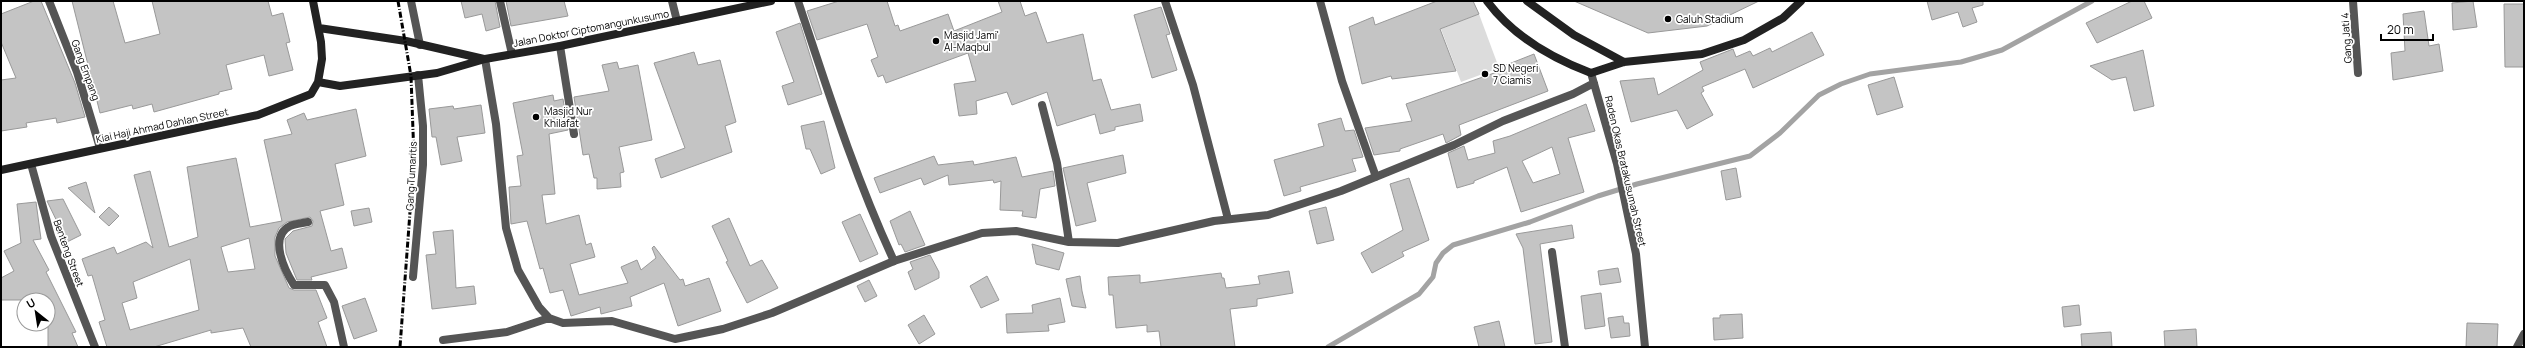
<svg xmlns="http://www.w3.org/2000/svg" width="2525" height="348" font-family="Manrope,sans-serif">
	<rect width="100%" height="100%" fill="#fff"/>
	<path fill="#dcdcdc" d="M1479,14L1499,68L1461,82L1441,29Z"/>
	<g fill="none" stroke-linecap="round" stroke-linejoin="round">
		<path stroke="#a3a3a3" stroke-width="5" d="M1328,347L1419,294L1433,277L1436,263L1443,253L1453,245L1530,222L1598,196L1637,184L1750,156L1780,133L1819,95L1841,84L1870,74L1961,62L2002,50L2092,1"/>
	</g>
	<path fill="#c4c4c4" stroke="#999" fill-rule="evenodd" d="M34,1H41L75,83L85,117L57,123L56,118L26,123L27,127L1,131V80L16,78L1,42V14Z
		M72,1H113L125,43L160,34L152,1H268L272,16L283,13L290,42L286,43L293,70L269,76L264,55L226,65L232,89L219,92V94L154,112L152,104L133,109L132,105L100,113Z
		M461,1H495L500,27L486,31L482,14L465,18Z
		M506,1H564L568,16L511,26Z
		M839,1H887L895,26L898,25L900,31L948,14L954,31L1002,12L998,1H1020L1025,16L1036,12L1047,43L1083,34L1093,81L1101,79L1111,110L1140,104L1143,121L1115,127V130L1100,134L1095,114L1057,126L1047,92L1012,105L1007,92L976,101L977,114L959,116L954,84L976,81L968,53L886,83L883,75L878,77L871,60L878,57L867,24L817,40L807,11Z
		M1437,1H1473L1479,14L1440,29L1456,71L1392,79L1391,76L1362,84L1349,27L1373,17L1375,25Z
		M1574,1H1759L1707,26L1648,33Z
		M1927,1H1983V5L1972,8L1977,22L1963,27L1958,12L1932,20Z
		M2132,1H2144L2152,18L2097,43L2086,23Z
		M2473,1L2477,27L2453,30L2452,3Z
		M2504,4H2524V67H2505Z
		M1161,7L1170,34L1166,35L1177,70L1152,78L1134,15Z
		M2424,11L2429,46L2439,44L2443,71L2393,80L2391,53L2405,51L2403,14Z
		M800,23L822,94L788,105L782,86L794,82L776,32Z
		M1812,32L1824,55L1753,88L1745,69L1702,87L1704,91L1701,93L1713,115L1687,129L1677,110L1631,122L1620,81L1654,78L1658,95L1703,70L1700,62L1733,49L1736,57L1750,51L1753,56L1770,48L1772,52Z
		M2143,50L2154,106L2134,111L2126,77L2112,80L2090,66Z
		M694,52L698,65L720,60L736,122L725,126L732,152L661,178L655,159L685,148L654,63Z
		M1534,54L1548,91L1459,125L1461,135L1446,143L1443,134L1400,149V151L1374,155L1365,128L1412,121L1406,104L1497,72L1496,69Z
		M617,62L619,69L638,65L652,140L619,147L624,172L620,173L621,187L597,189V178H594L589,154L583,155L574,97L609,91L602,65Z
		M1894,77L1903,107L1877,115L1868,85Z
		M553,95L554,101L563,99L568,130L549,134L555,194L542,195L546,224L579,215L586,245L591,243L595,257L570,264L579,295L628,283L621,267L637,260L641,270L656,258L652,248L654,246L680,280L683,279L685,286L709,278L721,311L678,326L664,283L630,297L632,306L601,314L600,307L571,316L563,290L550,293L543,268L540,269L527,221L511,224L509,187L521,186L517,156L523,155L513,103Z
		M1586,104L1595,131L1568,138L1584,192L1521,212L1507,167L1474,181V183L1457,188L1448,153L1464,146L1468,160L1495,153L1493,141L1510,136ZM1552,147L1560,174L1533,183L1522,161Z
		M481,105L485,133L457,137L462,161L441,165L436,137H432L429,109L453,106L454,109Z
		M356,109L366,156L335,164L344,205L320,211L331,251L342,248L347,268L311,277L312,280H297L286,253L285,239L293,231L312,226L313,221L310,217L287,222L279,228L275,237V256L289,288L294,290H316L327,318L318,322L327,347H251L243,328L211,333V330L154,347H107L99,322L105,320L92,275L88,276L82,259L114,247L117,254L146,242L153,248L134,175L150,171L169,247L198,237L187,167L236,158L250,227L282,221L264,140L292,134L287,120L304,113L307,120ZM249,238L255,269L228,272L221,247ZM190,259L199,310L130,330L122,303L137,298L133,282Z
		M1341,118L1345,131L1354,130L1363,157L1352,159L1356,171L1300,187L1301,191L1284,196L1274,160L1324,146L1318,124Z
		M824,121L835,168L821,174L810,149H806L801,126Z
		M1123,155L1126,173L1087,183L1096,221L1076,226L1063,168Z
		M934,156L938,165L973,161L974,165L1016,157L1022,177L1053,171L1055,186L1040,189L1036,218L1022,216L1023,211L1000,210L1001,181L994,183L993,180L949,185L948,175L924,185L921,178L880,193L874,178Z
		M1736,168L1741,197L1726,200L1721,171Z
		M1409,178L1429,240L1402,252L1404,256L1372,273L1361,253L1403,230L1390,184Z
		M86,182L95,213L68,188Z
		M63,199L81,235L67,242L47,201Z
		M36,202L41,239L33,240L49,270L46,272L76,332L72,333L78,347H48V300H1V278L14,271L4,251L21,243L17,204Z
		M109,207L119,216L109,226L99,217Z
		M1326,207L1334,240L1317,244L1309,211Z
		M369,208L372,222L354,226L351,211Z
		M910,211L925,245L905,252L901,244L899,245L890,221Z
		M860,214L878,254L860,262L842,222Z
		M729,218L750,266L762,260L778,288L747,303L726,262L728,261L712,226Z
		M1572,225L1574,238L1540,244L1552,342L1535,344L1523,248L1516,234Z
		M453,230L456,288L474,286L476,304L432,309L426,255L436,254L433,232Z
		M1032,244L1064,253L1059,270L1036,264Z
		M930,255L939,272V278L915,290L908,272L913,269L910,262Z
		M1618,268L1621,282L1600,285L1598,271Z
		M1289,271L1293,293L1257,299V306L1230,309L1235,347H1161L1159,331L1147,332V325L1116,328L1113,295H1109L1108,277L1140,275V283L1221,273L1222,278H1224L1226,288L1260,284L1258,276Z
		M987,276L999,300L981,308L970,286Z
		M1080,276L1082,291L1086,308L1072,306L1066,279Z
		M869,280L877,296L865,302L857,286Z
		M1601,293L1605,326L1585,329L1581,296Z
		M365,298L377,331L354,339L342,306Z
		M1060,298L1065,322L1048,325L1049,331L1007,333L1006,314L1033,313L1032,305Z
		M2079,305L2081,325L2064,327L2062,307Z
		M1742,314L1743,338L1714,340L1713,318H1720V315Z
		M924,315L935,334L919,344L908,325Z
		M1623,316L1624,323H1629L1630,336L1611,338L1608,318Z
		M1499,321L1505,347H1479L1474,327Z
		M2467,323L2498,324L2497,347H2466Z
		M2196,329L2197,347H2165L2164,331Z
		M2111,332L2112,347H2082L2081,334Z"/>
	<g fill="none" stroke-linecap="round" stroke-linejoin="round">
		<path stroke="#555" stroke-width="8" d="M49,1L77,72L100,148
			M672,1L677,21
			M798,1C827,88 855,177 894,261
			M1165,1L1193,85L1228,219"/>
		<path stroke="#555" stroke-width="8" d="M411,1L420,45
			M500,1L512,54
			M1320,1L1342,81L1376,177
			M2353,1L2358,73
			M560,46L574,134
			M485,59L496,124L506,228L518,270L539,307L549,318L563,323L612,321L675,339L723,329L772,313L894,261L982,233L1016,231L1069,242L1118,243L1214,221L1268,215L1341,191L1454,145L1503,121L1573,94L1594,83
			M1591,73L1617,164L1636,254L1645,347
			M1042,105L1057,163L1069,242
			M31,164L51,236L95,347
			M308,222C303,223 295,224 290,226C268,237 285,271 294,285H325L334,302L344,347
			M1552,252L1565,347
			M413,277L423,165V126L418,75
			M443,340L507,332L549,318
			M2517,347L2524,334"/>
		<path stroke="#222" stroke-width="8" d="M1487,1C1513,36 1551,58 1591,73L1624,62L1702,54L1744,40L1783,18L1801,1
			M1527,1L1574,35L1624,62
			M319,28L406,41L484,59
			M318,82L340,86L437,73L485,59L560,46L771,1
			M1,170L258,115L311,94L318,82L322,59L321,42L313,1"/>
		<path stroke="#000" stroke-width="3" stroke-dasharray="6 2 1 2" stroke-linecap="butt" d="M398,1L411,76L414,158L400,347"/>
	</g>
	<g fill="#000" stroke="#fff" stroke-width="1.5">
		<circle cx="1668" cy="19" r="4"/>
		<circle cx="936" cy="41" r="4"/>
		<circle cx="1485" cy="74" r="4"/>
		<circle cx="536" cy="117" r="4"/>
	</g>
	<g text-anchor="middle" stroke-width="3.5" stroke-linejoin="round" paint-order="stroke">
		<g font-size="10" fill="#000" stroke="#fff" text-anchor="start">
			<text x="1676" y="23">Galuh Stadium</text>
			<text x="944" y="39">Masjid Jami'<tspan x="944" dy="12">Al-Maqbul</tspan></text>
			<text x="1493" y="72">SD Negeri<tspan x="1493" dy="12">7 Ciamis</tspan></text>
			<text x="544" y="115">Masjid Nur<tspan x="544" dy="12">Khilafat</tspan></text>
		</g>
		<g font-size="10" fill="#000" stroke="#fff">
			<text transform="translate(591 28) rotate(-11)" y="4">Jalan Doktor Ciptomangunkusumo</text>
			<text transform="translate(2346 38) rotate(-94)" y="4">Gang Jati 4</text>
			<text transform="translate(86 70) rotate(70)" y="4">Gang Empang</text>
			<text transform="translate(162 125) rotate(-12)" y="4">Kiai Haji Ahmad Dahlan Street</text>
			<text transform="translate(1626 171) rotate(77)" y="4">Raden Okas Bratakusumah Street</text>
			<text transform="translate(411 176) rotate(-87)" y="4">Gang Tumaritis</text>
			<text transform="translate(69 253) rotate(70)" y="4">Benteng Street</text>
		</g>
	</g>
	<rect width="2525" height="348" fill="none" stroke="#000000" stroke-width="4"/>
	<g transform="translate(36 312) rotate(330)"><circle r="19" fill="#ffffff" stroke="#999999"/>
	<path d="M0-3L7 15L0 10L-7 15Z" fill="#000000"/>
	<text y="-6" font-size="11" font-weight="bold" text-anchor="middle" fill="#000000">U</text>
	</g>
	<path d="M2381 34v6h52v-6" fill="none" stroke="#000000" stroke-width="2"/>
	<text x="2387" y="34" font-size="12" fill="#000000" stroke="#ffffff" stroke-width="3" paint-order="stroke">20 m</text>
</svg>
